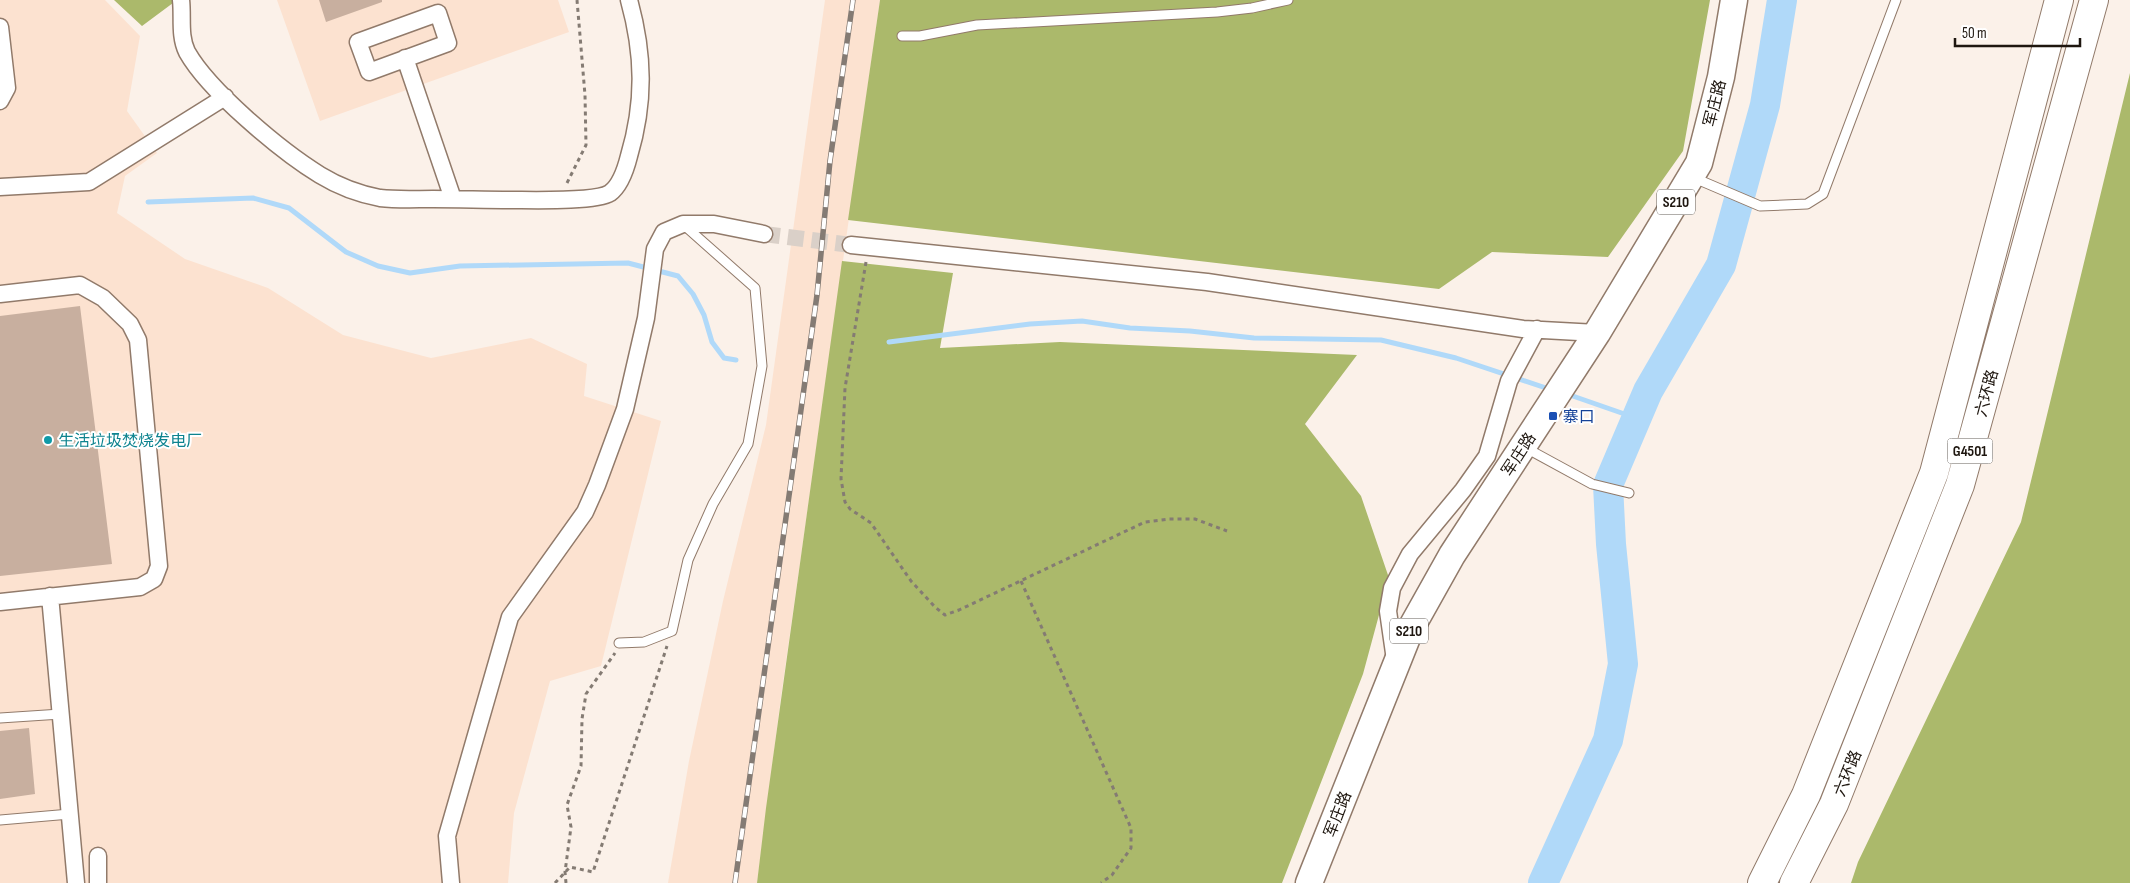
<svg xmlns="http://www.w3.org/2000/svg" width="2130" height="883" font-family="'Sofia Sans Condensed','Noto Sans SC',sans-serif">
	<rect width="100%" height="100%" fill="#fbf1e9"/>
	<path fill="#fce2d0" d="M0,0H105L140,36L127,111L157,153L125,176L117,213L185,259L268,288L343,335L431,358L531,338L587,364L584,396L661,421L601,666L550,681L514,813L508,883H0Z
		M277,0H558L569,32L320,121Z
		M825,0H880L781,697L757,883H668L689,761L723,601L766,425Z"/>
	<path fill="#abb96b" d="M114,0H177L142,26Z
		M880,0H1710L1683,151L1608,257L1492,252L1439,289L848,220Z
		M2130,73V883H1851L1858,862L2021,522Z
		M842,261L953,273L940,348L1060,342L1357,355L1305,424L1361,496L1389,578L1363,674L1282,883H757L766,808Z"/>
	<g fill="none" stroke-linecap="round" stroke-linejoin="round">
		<path stroke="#b0d9f9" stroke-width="5" d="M148,202L253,198L289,208L346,252L378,266L410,273L460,266L628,263L678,276L693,294L704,315L712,342L724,358L736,360
			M889,342L1030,324L1082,321L1130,328L1190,331L1254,338L1381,340L1456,358L1552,390
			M1567,394L1636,418"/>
		<path stroke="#b0d9f9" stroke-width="30" d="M1543,883L1608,740L1623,664L1611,544L1608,485L1648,391L1721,265L1765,105L1782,0"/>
	</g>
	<path fill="#c8af9f" d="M319,0H382V2L326,22Z
		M80,306L112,564L0,576V316Z
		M29,728L35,794L0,799V731Z"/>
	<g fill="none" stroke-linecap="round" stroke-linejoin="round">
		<path stroke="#dad0c8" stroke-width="16" stroke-dasharray="16 8" stroke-linecap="butt" d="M764,234L851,245"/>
		<g stroke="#917a6a" stroke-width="11">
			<path id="service" d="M902,36H920L977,25L1217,12L1252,8L1288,0
				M1692,177L1760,206L1807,204L1823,194L1896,0
				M1524,447L1592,484L1629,493
				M619,643L644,642L672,631L688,560L713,504L748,444L762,366L755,288L685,226
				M0,718L61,714
				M0,820L70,814"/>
		</g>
		<g stroke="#917a6a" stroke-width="19">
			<path id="minor" d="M181,0C183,17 179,36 187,52C209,91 281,151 320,175C338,186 359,194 380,198C397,200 415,199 433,199C459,199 486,200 512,200C531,200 596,202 610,193C621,185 626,168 629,156C645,102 644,54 629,0
				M438,13L448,43L369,72L358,42Z
				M0,27L7,88L0,101
				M405,58L453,199
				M0,187L89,182L225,97
				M851,245L1207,282L1523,329L1597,333
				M0,294L80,285L103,298L130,324L138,340L159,566L154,579L140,587L0,602
				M50,596L76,883
				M1395,660L1388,611L1392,588L1410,554L1463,490L1487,456L1509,381L1537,329
				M98,883V856
				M451,883L447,836L510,617L585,512L597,485L625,409L646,318L655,249L664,232L683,224H714L764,234"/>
		</g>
		<g stroke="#917a6a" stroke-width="29">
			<path id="primary" d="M1309,883L1410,630L1452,555L1597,333L1699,163L1721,77L1734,0"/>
		</g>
		<g stroke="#917a6a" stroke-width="30">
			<path id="motorway" d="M1762,883L1806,795L1934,473L2059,0
				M1794,883L1834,804L1960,485L2094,0"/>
		</g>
		<path stroke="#847b73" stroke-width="3" stroke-dasharray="4 4" stroke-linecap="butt" d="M567,183L586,145L585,95L577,0
			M866,262L845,388L841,479L845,502L850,509L871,523L911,581L935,607L945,615L959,610L1145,522L1169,519H1195L1227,531
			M1021,581L1131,828V848L1112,875L1101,883
			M555,883L570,867L593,872L667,646
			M566,883L565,872L571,827L567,805L581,766L582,719L586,694L615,653"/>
		<use href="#service" stroke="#fff" stroke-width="9"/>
		<use href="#minor" stroke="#fff" stroke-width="16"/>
		<use href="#primary" stroke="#fff" stroke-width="26"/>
		<use href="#motorway" stroke="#fff" stroke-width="28"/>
		<g stroke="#847b74" stroke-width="5.5">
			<path id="rail" d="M735,883L817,295L830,161L853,0"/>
		</g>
		<use href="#rail" stroke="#fff" stroke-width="4" stroke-dasharray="11" stroke-linecap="butt"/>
	</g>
	<rect fill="#1a4fb4" stroke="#fff" stroke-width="2" x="1548" y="411" width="10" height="10" rx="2.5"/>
	<circle fill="#0f9aa8" stroke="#fff" stroke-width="2" cx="48" cy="440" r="5"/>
	<g text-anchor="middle" stroke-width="4" stroke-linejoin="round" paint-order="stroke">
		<g fill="#fff" stroke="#625c57" stroke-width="1">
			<rect x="1657" y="189.5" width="38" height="25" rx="4"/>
			<rect x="1947.5" y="438.5" width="45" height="25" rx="4"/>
			<rect x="1390" y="618.5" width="38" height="25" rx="4"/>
		</g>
		<g font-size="15" font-weight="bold" fill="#1e160f">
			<text x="1676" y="207">S210</text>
			<text x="1970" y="456">G4501</text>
			<text x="1409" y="636">S210</text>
		</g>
		<g font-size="16" fill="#1e160f" stroke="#fff">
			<text transform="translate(1714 103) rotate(-76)" y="6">军庄路</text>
			<text transform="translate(1986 393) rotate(-75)" y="6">六环路</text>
			<text transform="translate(1518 454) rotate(-57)" y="6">军庄路</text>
			<text transform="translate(1847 773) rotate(-68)" y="6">六环路</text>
			<text transform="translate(1337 814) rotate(-69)" y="6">军庄路</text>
		</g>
		<g font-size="16" fill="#164399" stroke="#fff" text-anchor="start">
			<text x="1563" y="422">寨口</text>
		</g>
		<g font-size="16" fill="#0d838f" stroke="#fff" text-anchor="start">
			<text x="58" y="446">生活垃圾焚烧发电厂</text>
		</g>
	</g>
	<path d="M1955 38v8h125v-8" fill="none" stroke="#1e160f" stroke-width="2.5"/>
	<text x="1962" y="38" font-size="15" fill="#1e160f" stroke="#ffffff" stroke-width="4" paint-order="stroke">50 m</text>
</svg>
